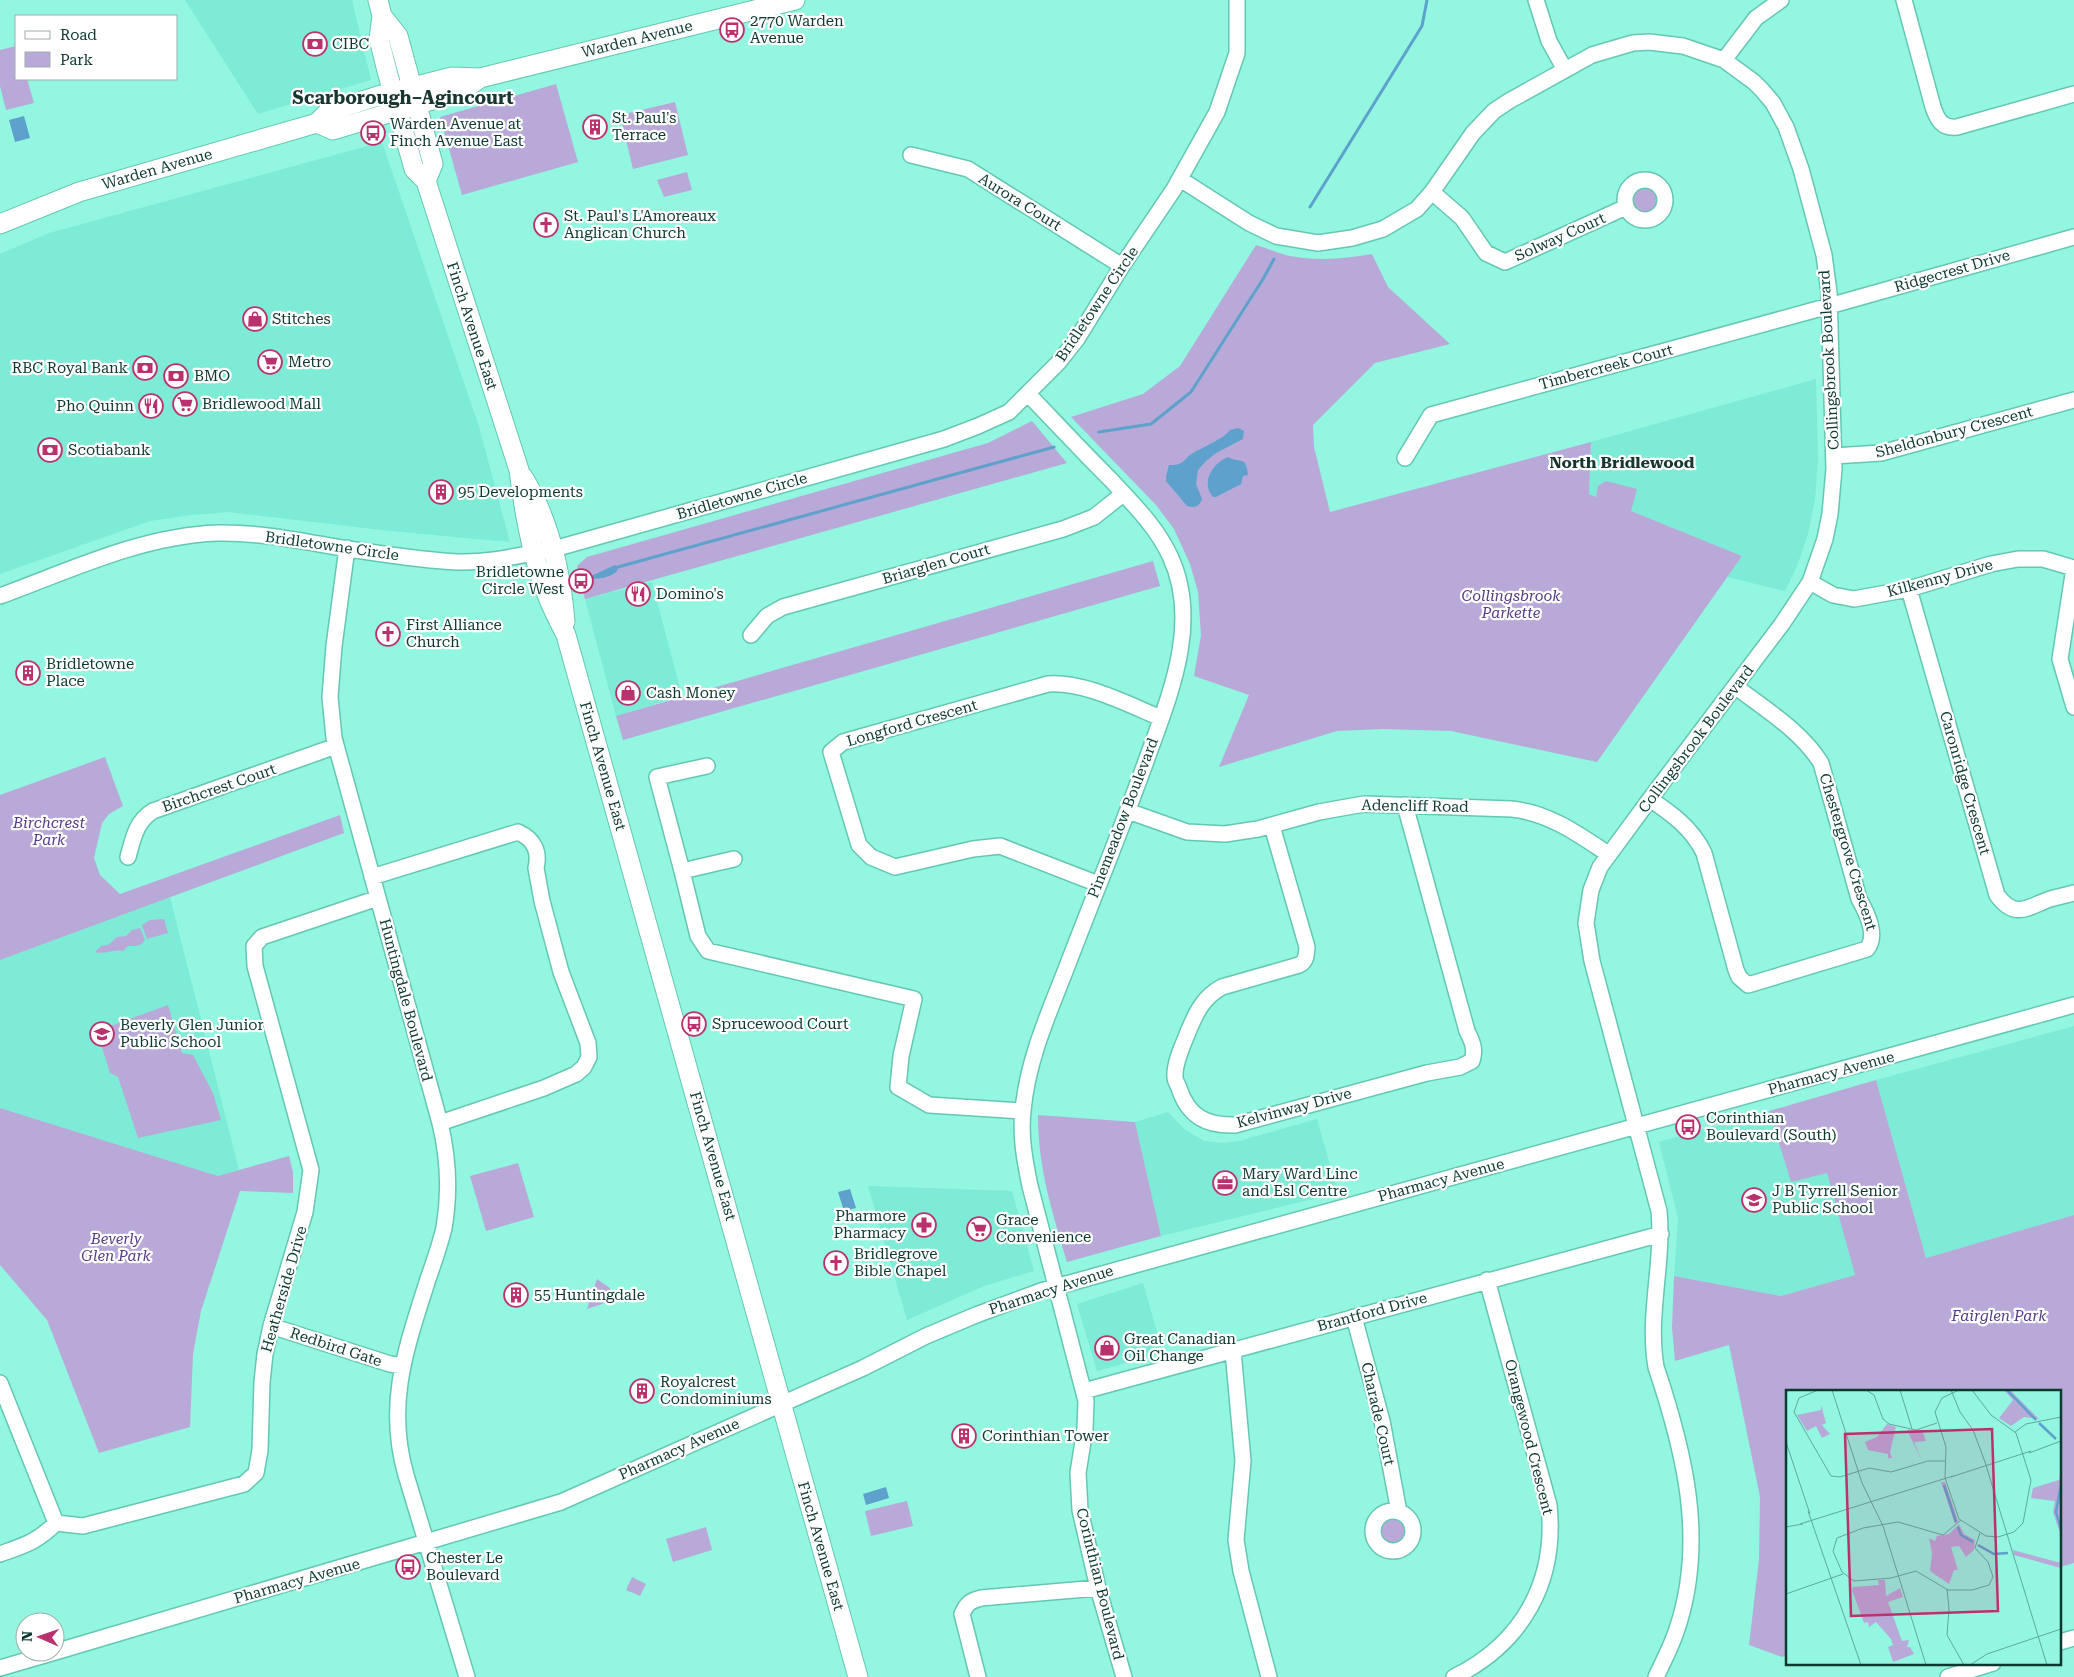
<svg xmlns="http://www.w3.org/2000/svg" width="2074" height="1677" font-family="'Roboto Serif',serif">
	<rect width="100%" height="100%" fill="#93f6e0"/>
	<path fill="#7debd5" d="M185,0H352L371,80L258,114Z
		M382,142L479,427L510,542L390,531L228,512L191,515L150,521L0,574V254L49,233Z
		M1816,379L1818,459L1815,499L1808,534L1797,566L1785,591L1727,577L1742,556L1589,494L1591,442Z
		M652,582L682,696L616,716L585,599Z
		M170,897L239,1170L218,1176L0,1108V960Z
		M2074,1026V1215L1926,1258L1876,1080Z
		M1769,1111L1791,1182L1827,1172L1855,1275L1781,1296L1674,1276L1678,1218L1659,1142Z
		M1168,1112L1184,1129L1204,1141L1222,1143L1239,1141L1317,1119L1338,1193L1161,1236L1135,1122Z
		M868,1186L1012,1191L1034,1271L984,1286L907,1320Z
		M1143,1283L1163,1353L1097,1371L1077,1304Z"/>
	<path fill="#b8a9d9" d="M16,46V79H27L34,103L6,110L0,86V50Z
		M556,84L578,162L462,195L440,117Z
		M675,102L688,155L633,169L620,115Z
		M687,172L692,190L664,197L657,180Z
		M1633 200a13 13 0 1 1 26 0a13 13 0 1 1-26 0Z
		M1256,245C1267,248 1279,254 1290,256C1317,261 1345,259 1372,254L1388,287L1450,344L1375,363L1313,425L1314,447L1330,512L1591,442L1589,494L1596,497L1598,486L1606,481L1637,489L1631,511L1742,556L1597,762L1451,731L1383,729L1337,731L1219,767L1249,695L1194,676L1201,635L1198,592L1190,564L1174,529L1156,505L1071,417L1143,394L1180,366Z
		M1032,421L1067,463L585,599L577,566L587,557L988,443Z
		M1153,561L1160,586L623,740L616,716Z
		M105,757L123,806L109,814L102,823L94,858L100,875L120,894L340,815L344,833L0,960V795Z
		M164,919L168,933L147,939L142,925L150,920Z
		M140,928L145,940C140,947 136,946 128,946L123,951C112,949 105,955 95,952L101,946L108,945L117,937L126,936L132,930Z
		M168,1005L182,1053L193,1055L213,1093L221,1120L138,1138L118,1077L110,1073L97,1031Z
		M1876,1080L1926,1258L2074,1215V1563L2060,1567V1391H1788V1655L1782,1657L1749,1645L1759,1559L1760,1497L1729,1345L1675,1361L1672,1328L1674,1276L1781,1296L1855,1275L1827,1173L1791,1182L1769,1111Z
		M0,1108L218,1176L289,1156L293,1172V1193L240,1191L201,1311L193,1354L190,1427L99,1453L47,1320L0,1265Z
		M1038,1115L1135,1122L1161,1236L1067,1262C1052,1211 1038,1169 1038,1115Z
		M518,1163L534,1217L486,1231L470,1176Z
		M597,1279L610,1288C610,1305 601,1304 587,1309Z
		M907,1501L913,1526L871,1536L865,1511Z
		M1380 1532a13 13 0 1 1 26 0a13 13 0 1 1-26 0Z
		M706,1527L712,1550L673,1562L666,1539Z
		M632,1577L646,1584L640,1596L626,1590Z"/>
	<path fill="#5da1cc" d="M24,116L30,138L15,142L9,120Z
		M1238,428L1244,431L1243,439L1216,453L1206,461L1198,470L1196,484L1202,499C1199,507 1195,508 1187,506L1166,481V476L1169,465C1173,465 1178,465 1181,463C1185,461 1187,457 1190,455C1200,448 1224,439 1230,430Z
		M1228,457C1241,464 1246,455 1248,475L1243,476L1241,484L1216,497H1213C1200,482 1213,463 1228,457Z
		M615,565L618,567L617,571C611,578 595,580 587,578Z
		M850,1189L856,1208L844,1211L838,1192Z
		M886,1487L889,1498L866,1505L863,1494Z"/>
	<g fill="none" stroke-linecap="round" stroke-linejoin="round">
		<path stroke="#5da1cc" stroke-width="3" d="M1310,207L1422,26L1427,0
			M1099,432L1151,424L1191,392L1263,279L1274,259
			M618,567L1054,447"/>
		<g stroke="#64c7b3" stroke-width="18">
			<path id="minor" d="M1536,0L1549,41L1565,70
				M1904,0L1933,107C1937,119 1942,129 1957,127L2074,94
				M1724,60L1756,18L1781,0
				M911,155L968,169L1122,266
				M1180,179L1249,223L1276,236L1318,243L1352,238L1383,229L1417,209L1432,192L1473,133L1494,111L1509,101L1592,55L1633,43L1649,42L1683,46L1724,60L1754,82L1762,90L1773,103L1786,127L1801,169L1824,255L1829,292L1834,469L1830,514L1825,539L1810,582L1782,624L1650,799L1600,867L1591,890L1586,923L1592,961L1659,1211C1664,1263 1647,1315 1656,1367C1685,1453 1707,1543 1676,1632C1671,1647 1663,1662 1656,1677
				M1625 200a20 20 0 1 1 40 0a20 20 0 1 1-40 0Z
				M1432,192L1462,218L1486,253L1505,262L1626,207
				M1029,395C1056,423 1083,452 1111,480C1133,504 1156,526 1170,556C1202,624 1168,699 1145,764C1120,833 1092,901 1066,969C1048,1015 1027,1062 1023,1111C1020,1136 1025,1162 1030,1186L1086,1401L1085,1429L1078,1473L1080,1510L1098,1588L1124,1677
				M1834,456L1881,453L2074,400
				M1405,458L1431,415L1829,306L2074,237
				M347,548L334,646L330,697L334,738L440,1123C448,1156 450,1193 444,1228C440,1245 434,1262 428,1279C407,1346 385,1403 406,1475L467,1677
				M2074,568L2060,659L2074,707
				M1810,582L1833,595L1854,599L1909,589L1991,564L2018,559H2043L2074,568
				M1909,589L1997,895C2015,920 2028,907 2050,899C2058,897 2066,895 2074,893
				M0,596C71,570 141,536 217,533C261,532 305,542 348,549C384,554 420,560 457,562C491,563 521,555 554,549L944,439L978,426L1009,412L1058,363L1077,339L1122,266L1174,189L1217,112L1237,53V0
				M751,635L767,616L783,607L1063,529L1094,517L1123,494
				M1650,799C1672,814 1692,828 1704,853L1736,970L1739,977L1748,985L1867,949C1878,935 1867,913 1859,899L1821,763C1801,731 1765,709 1736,687
				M1128,811L1187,832L1225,834L1258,829L1319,812L1364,804L1512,809C1549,813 1578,834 1608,854
				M1272,826L1307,947C1306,955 1307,961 1299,965L1222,987C1203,997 1196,1013 1188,1032C1183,1045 1174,1063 1175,1077C1175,1081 1178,1085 1179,1088C1188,1116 1206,1126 1235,1125L1427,1073L1460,1067L1472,1061C1476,1049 1472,1041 1467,1031L1405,805
				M128,857C133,839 136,821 153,811L336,746
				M734,859L682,871L698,936L708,951L914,999L901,1056L898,1087L929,1105L1023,1111
				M682,871L657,777L707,766
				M372,877L518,832C534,839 540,852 536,868L542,901L561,972L588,1043L589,1057L584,1067L576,1074L544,1088L440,1123
				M1098,884L1000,846L973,849L895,867L871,857L859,845L831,752L843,742L1048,684C1084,681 1129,705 1161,718
				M1354,1317L1382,1421L1399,1512
				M271,1326L390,1364L403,1366
				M1233,1351L1243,1461L1236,1540L1241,1571L1269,1677
				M0,1383L56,1523L83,1526L244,1484L256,1473L260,1450L262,1382L265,1354L271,1326L305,1212L311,1170L255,966L254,946L262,937L378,898
				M1084,1391L1661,1234
				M1373 1531a20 20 0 1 1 40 0a20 20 0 1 1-40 0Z
				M0,1554C25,1545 37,1542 56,1523
				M2060,1642L2074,1638
				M55,1652L561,1502L863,1368L926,1336L976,1315L1041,1291L2074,1005
				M0,1668L55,1652
				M978,1677L962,1614C967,1603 970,1601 981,1598L1098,1588
				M1454,1677C1523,1643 1557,1581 1549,1505L1487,1280
				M1948,1677L1993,1663"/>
		</g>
		<g stroke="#64c7b3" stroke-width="21">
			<path id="major" d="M378,0L382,16L379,39L388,75L414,169L426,181L519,470C524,512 532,557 548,597C553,610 560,623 566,635L858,1677
				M382,16L398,36L433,164L426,181
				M317,123L333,130L462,91L480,78
				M0,224L79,192L317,123L328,112L378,96L452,77L480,78L795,0
				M523,477C550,521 561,572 565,622"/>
		</g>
		<use href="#minor" stroke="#fff" stroke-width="15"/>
		<use href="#major" stroke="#fff" stroke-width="19"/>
	</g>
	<defs>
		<g id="bus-ring" transform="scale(1.25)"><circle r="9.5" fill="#fff" stroke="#ba316d" stroke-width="1.5"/><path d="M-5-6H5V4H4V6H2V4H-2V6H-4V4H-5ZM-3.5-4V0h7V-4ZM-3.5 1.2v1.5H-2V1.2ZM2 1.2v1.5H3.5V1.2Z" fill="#ba316d"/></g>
		<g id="bank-ring" transform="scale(1.25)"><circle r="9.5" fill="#fff" stroke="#ba316d" stroke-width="1.5"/><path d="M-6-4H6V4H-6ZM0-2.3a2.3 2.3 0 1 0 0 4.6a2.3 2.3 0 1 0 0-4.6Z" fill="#ba316d"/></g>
		<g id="building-ring" transform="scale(1.25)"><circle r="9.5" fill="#fff" stroke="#ba316d" stroke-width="1.5"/><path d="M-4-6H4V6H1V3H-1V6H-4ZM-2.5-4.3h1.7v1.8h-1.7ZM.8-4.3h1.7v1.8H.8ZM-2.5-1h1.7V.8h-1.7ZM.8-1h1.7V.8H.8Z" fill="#ba316d"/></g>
		<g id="church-ring" transform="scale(1.25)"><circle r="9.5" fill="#fff" stroke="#ba316d" stroke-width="1.5"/><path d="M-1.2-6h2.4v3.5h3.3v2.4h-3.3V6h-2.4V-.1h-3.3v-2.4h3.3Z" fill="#ba316d"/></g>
		<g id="shop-ring" transform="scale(1.25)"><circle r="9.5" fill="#fff" stroke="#ba316d" stroke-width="1.5"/><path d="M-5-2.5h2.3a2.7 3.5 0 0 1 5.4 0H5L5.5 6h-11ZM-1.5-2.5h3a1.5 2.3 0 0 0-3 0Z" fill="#ba316d"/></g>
		<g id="supermarket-ring" transform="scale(1.25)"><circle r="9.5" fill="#fff" stroke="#ba316d" stroke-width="1.5"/><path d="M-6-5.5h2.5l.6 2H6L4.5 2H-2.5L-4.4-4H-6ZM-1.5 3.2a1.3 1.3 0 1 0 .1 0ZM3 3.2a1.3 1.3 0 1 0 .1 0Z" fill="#ba316d"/></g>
		<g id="restaurant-ring" transform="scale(1.25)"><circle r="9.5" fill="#fff" stroke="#ba316d" stroke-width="1.5"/><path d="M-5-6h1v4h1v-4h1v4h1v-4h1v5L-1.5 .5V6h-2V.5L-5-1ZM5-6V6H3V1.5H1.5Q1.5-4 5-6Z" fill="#ba316d"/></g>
		<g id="school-ring" transform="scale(1.25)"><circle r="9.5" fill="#fff" stroke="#ba316d" stroke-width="1.5"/><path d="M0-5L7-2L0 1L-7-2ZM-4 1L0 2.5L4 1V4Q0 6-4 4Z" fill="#ba316d"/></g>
		<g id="office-ring" transform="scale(1.25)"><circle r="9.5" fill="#fff" stroke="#ba316d" stroke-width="1.5"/><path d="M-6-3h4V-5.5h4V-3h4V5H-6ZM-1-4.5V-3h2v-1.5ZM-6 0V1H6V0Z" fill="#ba316d"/></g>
		<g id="pharmacy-ring" transform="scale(1.25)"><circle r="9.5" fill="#fff" stroke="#ba316d" stroke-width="1.5"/><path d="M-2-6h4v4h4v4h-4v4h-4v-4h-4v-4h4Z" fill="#ba316d"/></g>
	</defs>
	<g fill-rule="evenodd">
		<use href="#bus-ring" x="732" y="30"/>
		<use href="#bank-ring" x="315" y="44"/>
		<use href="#building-ring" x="595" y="127"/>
		<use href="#bus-ring" x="373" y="133"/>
		<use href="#church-ring" x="546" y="225"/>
		<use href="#shop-ring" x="255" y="319"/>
		<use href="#supermarket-ring" x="270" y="362"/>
		<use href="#bank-ring" x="145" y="368"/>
		<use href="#bank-ring" x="176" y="376"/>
		<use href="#supermarket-ring" x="185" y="404"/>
		<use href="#restaurant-ring" x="151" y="406"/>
		<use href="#bank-ring" x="50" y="450"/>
		<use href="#building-ring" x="441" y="492"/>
		<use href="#bus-ring" x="581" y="581"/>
		<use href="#restaurant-ring" x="638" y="594"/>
		<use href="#church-ring" x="388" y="634"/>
		<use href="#building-ring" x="28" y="673"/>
		<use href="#shop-ring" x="628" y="693"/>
		<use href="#bus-ring" x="694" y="1024"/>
		<use href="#school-ring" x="102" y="1034"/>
		<use href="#bus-ring" x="1688" y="1127"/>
		<use href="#office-ring" x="1225" y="1183"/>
		<use href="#school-ring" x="1754" y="1200"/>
		<use href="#pharmacy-ring" x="924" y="1225"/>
		<use href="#supermarket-ring" x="979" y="1229"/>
		<use href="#church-ring" x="836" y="1263"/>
		<use href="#building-ring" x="516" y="1295"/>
		<use href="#shop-ring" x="1107" y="1348"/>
		<use href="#building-ring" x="642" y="1391"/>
		<use href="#building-ring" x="964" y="1436"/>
		<use href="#bus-ring" x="408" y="1567"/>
	</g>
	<g text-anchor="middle" stroke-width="4.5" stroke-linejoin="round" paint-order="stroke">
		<g font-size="15" fill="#0c3830" stroke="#fff" text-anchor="start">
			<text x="750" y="26">2770 Warden<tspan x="750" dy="17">Avenue</tspan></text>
			<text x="332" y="49">CIBC</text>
			<text x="612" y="123">St. Paul's<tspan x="612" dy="17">Terrace</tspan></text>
			<text x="390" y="129">Warden Avenue at<tspan x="390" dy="17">Finch Avenue East</tspan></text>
			<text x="564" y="221">St. Paul's L'Amoreaux<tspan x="564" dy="17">Anglican Church</tspan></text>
			<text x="272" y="324">Stitches</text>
			<text x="288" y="367">Metro</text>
			<text x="128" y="373" text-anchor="end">RBC Royal Bank</text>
			<text x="194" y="381">BMO</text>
			<text x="202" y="409">Bridlewood Mall</text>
			<text x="134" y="411" text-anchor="end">Pho Quinn</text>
			<text x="68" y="455">Scotiabank</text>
			<text x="458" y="497">95 Developments</text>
			<text x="564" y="577" text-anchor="end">Bridletowne<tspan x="564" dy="17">Circle West</tspan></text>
			<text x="656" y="599">Domino's</text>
			<text x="406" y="630">First Alliance<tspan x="406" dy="17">Church</tspan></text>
			<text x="46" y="669">Bridletowne<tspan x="46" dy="17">Place</tspan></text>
			<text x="646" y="698">Cash Money</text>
			<text x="712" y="1029">Sprucewood Court</text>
			<text x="120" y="1030">Beverly Glen Junior<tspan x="120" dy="17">Public School</tspan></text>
			<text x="1706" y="1123">Corinthian<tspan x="1706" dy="17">Boulevard (South)</tspan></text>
			<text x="1242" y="1179">Mary Ward Linc<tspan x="1242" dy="17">and Esl Centre</tspan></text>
			<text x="1772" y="1196">J B Tyrrell Senior<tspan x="1772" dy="17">Public School</tspan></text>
			<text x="906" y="1221" text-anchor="end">Pharmore<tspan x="906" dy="17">Pharmacy</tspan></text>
			<text x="996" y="1225">Grace<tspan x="996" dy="17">Convenience</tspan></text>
			<text x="854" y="1259">Bridlegrove<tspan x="854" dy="17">Bible Chapel</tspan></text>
			<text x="534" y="1300">55 Huntingdale</text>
			<text x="1124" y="1344">Great Canadian<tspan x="1124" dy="17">Oil Change</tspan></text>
			<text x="660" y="1387">Royalcrest<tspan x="660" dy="17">Condominiums</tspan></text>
			<text x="982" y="1441">Corinthian Tower</text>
			<text x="426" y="1563">Chester Le<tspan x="426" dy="17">Boulevard</tspan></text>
		</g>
		<g font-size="15" fill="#0c3830" stroke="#fff">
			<text transform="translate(637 39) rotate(-14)" y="5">Warden Avenue</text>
			<text transform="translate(157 169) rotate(-16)" y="5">Warden Avenue</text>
			<text transform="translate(1020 202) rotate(32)" y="5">Aurora Court</text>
			<text transform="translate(1560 237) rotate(-24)" y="5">Solway Court</text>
			<text transform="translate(1952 271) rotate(-16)" y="5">Ridgecrest Drive</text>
			<text transform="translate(1097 304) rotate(-56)" y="5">Bridletowne Circle</text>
			<text transform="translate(472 326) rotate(72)" y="5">Finch Avenue East</text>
			<text transform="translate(1829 360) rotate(-93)" y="5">Collingsbrook Boulevard</text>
			<text transform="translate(1606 367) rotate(-15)" y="5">Timbercreek Court</text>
			<text transform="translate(1954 432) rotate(-15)" y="5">Sheldonbury Crescent</text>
			<text transform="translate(742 496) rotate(-16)" y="5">Bridletowne Circle</text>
			<text transform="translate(332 546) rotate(8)" y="5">Bridletowne Circle</text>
			<text transform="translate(936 564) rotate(-16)" y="5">Briarglen Court</text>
			<text transform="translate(1940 578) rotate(-15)" y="5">Kilkenny Drive</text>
			<text transform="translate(912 723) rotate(-16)" y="5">Longford Crescent</text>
			<text transform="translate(1696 739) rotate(-53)" y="5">Collingsbrook Boulevard</text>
			<text transform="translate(603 766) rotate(74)" y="5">Finch Avenue East</text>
			<text transform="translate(1965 783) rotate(74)" y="5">Caronridge Crescent</text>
			<text transform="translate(219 788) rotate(-19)" y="5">Birchcrest Court</text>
			<text transform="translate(1415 806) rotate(1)" y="5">Adencliff Road</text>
			<text transform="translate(1123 818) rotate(-69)" y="5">Pinemeadow Boulevard</text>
			<text transform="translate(1848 852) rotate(73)" y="5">Chestergrove Crescent</text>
			<text transform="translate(406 1000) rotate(75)" y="5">Huntingdale Boulevard</text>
			<text transform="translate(1831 1073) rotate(-15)" y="5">Pharmacy Avenue</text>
			<text transform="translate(1294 1108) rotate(-15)" y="5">Kelvinway Drive</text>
			<text transform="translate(713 1156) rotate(74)" y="5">Finch Avenue East</text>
			<text transform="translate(1441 1180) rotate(-15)" y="5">Pharmacy Avenue</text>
			<text transform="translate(284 1289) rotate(-74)" y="5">Heatherside Drive</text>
			<text transform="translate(1051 1290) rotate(-18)" y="5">Pharmacy Avenue</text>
			<text transform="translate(1372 1312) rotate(-15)" y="5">Brantford Drive</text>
			<text transform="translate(336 1347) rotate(18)" y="5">Redbird Gate</text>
			<text transform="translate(1378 1414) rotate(77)" y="5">Charade Court</text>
			<text transform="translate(1529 1437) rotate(76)" y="5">Orangewood Crescent</text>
			<text transform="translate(679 1449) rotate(-24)" y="5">Pharmacy Avenue</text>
			<text transform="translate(821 1546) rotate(74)" y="5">Finch Avenue East</text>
			<text transform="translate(297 1581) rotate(-16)" y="5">Pharmacy Avenue</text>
			<text transform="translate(1100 1584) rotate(76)" y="5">Corinthian Boulevard</text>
		</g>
		<g font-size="15" font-style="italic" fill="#573a86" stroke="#fff">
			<text x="1511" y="601">Collingsbrook<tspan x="1511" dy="17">Parkette</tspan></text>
			<text x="49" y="828">Birchcrest<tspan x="49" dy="17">Park</tspan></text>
			<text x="116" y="1244">Beverly<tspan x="116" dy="17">Glen Park</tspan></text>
			<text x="1999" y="1321">Fairglen Park</text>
		</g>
		<g font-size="16" font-weight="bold" fill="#173630" stroke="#fff">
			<text x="1622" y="468">North Bridlewood</text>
		</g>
		<g font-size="18" font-weight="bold" fill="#173630" stroke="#fff">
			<text x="403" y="104">Scarborough–Agincourt</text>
		</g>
	</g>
	<g transform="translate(1786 1390)">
		<rect width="275" height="275" fill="#93f6e0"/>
		<path d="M218,0H224L253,29L238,27L225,36L213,28L227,10ZM35,15L40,33L36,35L44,44L36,48L30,36L21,41L11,25L35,20ZM101,34L110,37L104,62L106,68H102V64L82,60L79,52L91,47ZM121,40H136L140,51L128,52L136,71ZM275,80V146L267,122L269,111L245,108L247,98L273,90ZM155,92H159L172,131L169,134ZM173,134L178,144L189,150L188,160L180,167L173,156L165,157L172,180H168L163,194L144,181L146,163L143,148L149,151L151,146L163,144ZM227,160L275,173V178L228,165ZM92,190H99L100,206L114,198L117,207L102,212L116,251L123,250L121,257H124L128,264L107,272L102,257L107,255L105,249L90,232L83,237L82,232L78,233L66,200L67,197L93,195Z" fill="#b8a9d9"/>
		<path fill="none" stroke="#5da1cc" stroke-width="2.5" d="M221,0L250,30M253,33L270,49M158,95L170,132M275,95L270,122L275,139M172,137L175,145L187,152M192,155L208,164L222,163"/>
		<path fill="none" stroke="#5daa9a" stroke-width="1" d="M32,0L13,8L8,22L45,86L54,87L83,78L105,82L142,71H159M46,0L76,93L97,136L140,275M80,0L88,5L97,29L103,34L130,40L151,33M114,0L126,39M165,0L174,22L187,40L199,72L261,275M173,0L156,8L149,22L160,57L159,88L173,129L200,146L212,147L228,142L237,133L245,90L230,43L205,25L186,0M229,42L240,34L275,27M0,52L24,124M243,63L275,51M165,87L245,61M22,121L75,275M175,130L157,145L112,132L77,138L51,148L47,161L56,182L68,191L105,188L130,181L162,200H186L203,195L207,187L202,172L189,158L194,143M14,134L167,86M0,137L17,134M161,199L163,219L161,245L178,275M0,204L57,184M184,275L201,264L275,239"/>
		<path fill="#ba316d" fill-opacity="0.15" stroke="#ba316d" stroke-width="2.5" d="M206,39L212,221L65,226L59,44Z"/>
		<rect width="275" height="275" fill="none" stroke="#0c3830" stroke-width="2.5"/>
	</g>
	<rect x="15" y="15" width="162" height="65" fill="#ffffff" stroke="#9eafac"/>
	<rect x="25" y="31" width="25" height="8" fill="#ffffff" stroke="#9eafac"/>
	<text x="60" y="40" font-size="15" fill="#0c3830">Road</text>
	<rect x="25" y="52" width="25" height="15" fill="#b8a9d9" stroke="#9eafac"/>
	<text x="60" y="65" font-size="15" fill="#0c3830">Park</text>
	<g transform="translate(40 1637) rotate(272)"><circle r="24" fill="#ffffff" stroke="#9eafac"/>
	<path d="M0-4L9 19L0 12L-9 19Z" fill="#ba316d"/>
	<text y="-8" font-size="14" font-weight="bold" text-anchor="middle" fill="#0c3830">N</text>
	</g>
</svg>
